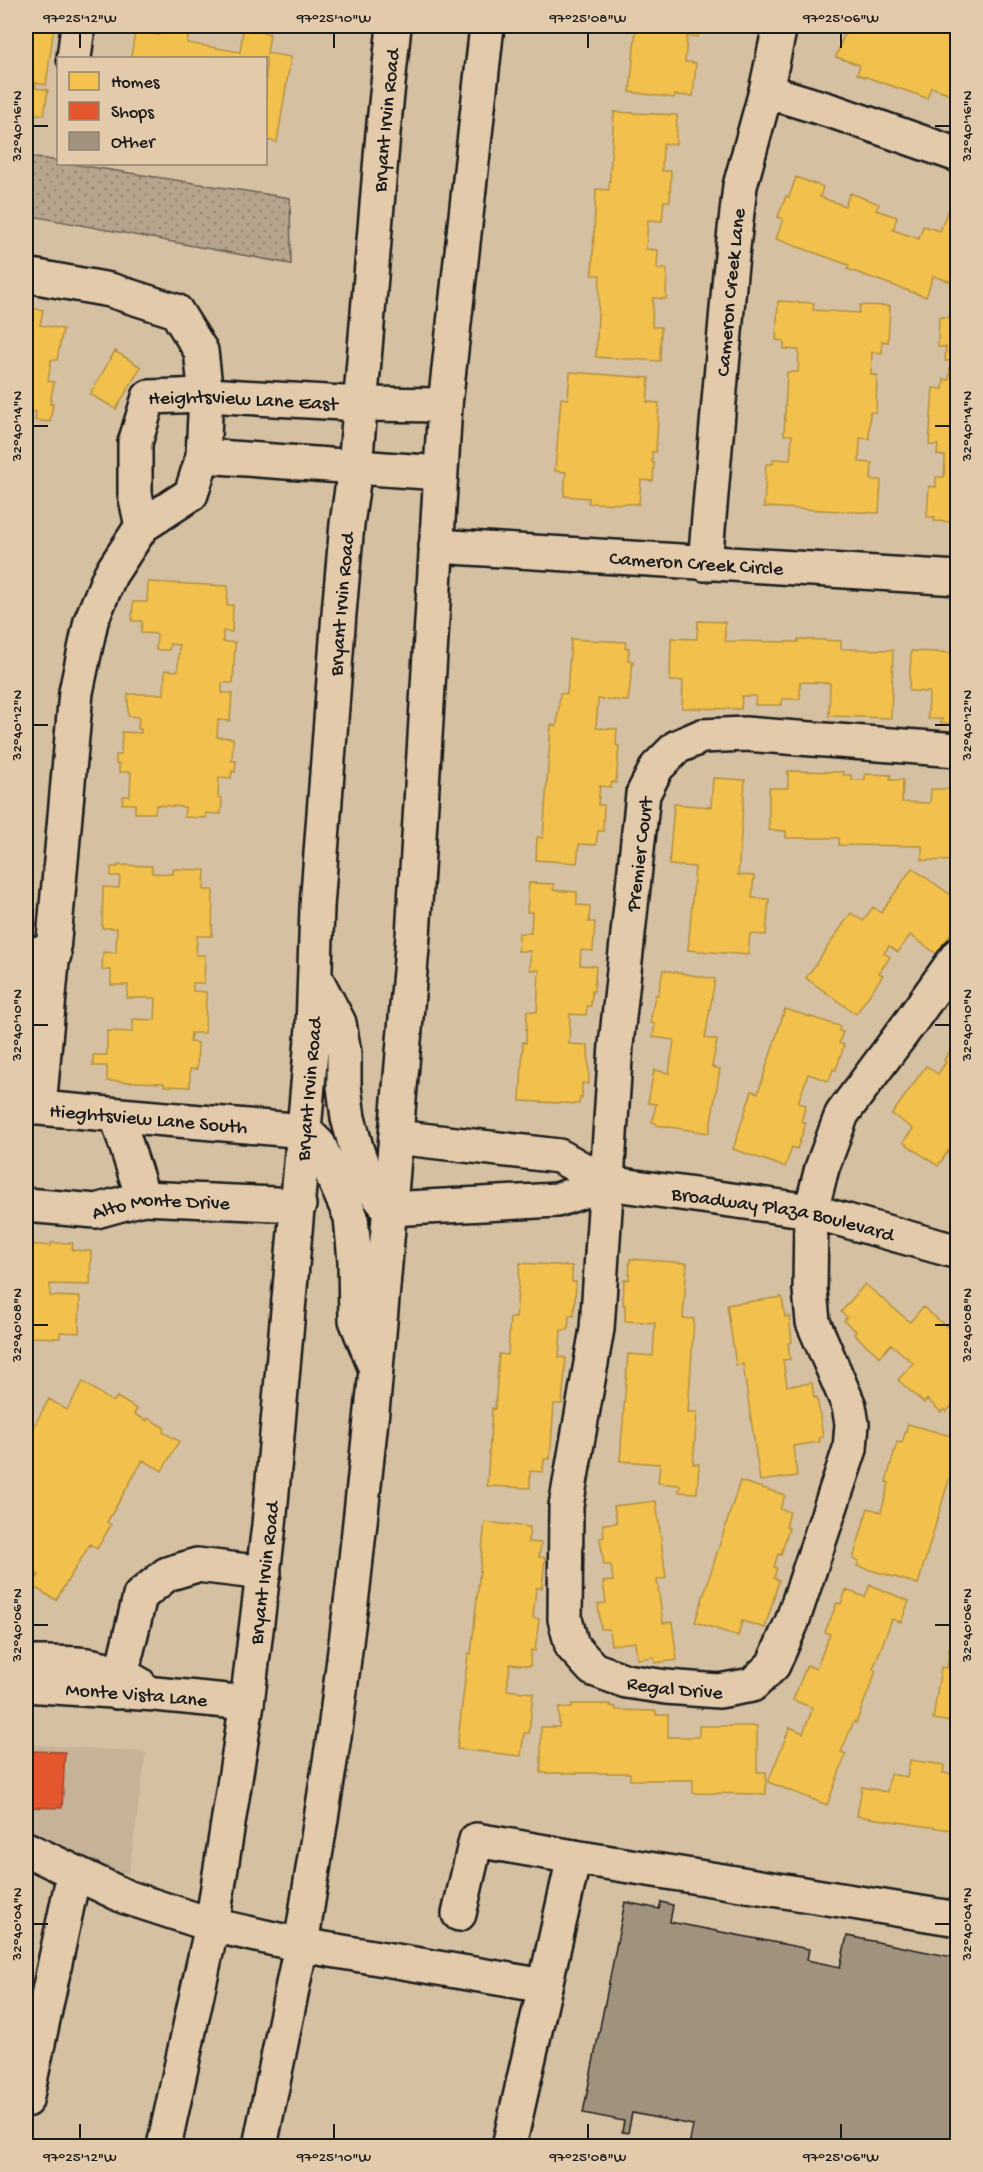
<svg xmlns="http://www.w3.org/2000/svg" width="983" height="2172" font-family="'Gochi Hand',sans-serif">
	<defs>
		<pattern id="grass-dots" width="8" height="8" patternUnits="userSpaceOnUse" patternTransform="scale(1.5)"><rect width="8" height="8" fill="#b7a48c"/><path d="M2 2h.1M6 6h.1" fill="none" stroke="#948572" stroke-width="1.8" stroke-linecap="round"/></pattern>
	</defs>
	<rect width="100%" height="100%" fill="#d6c0a2"/>
	<filter id="ink" filterUnits="userSpaceOnUse"><feTurbulence type="fractalNoise" baseFrequency=".0167" numOctaves="2"/><feDisplacementMap in="SourceGraphic" scale="12" xChannelSelector="R" yChannelSelector="G"/><feConvolveMatrix kernelMatrix="1 2 1 2 8 2 1 2 1" color-interpolation-filters="sRGB"/></filter>
	<g filter="url(#ink)">
		<path fill="#c6b297" d="M26,1744L146,1752L129,1873L26,1867Z"/>
		<path fill="url(#grass-dots)" stroke="#6a6054" stroke-width="1.5" d="M26,156L58,161V164H72L290,198L291,264L26,215Z"/>
		<path fill="#f2c14e" stroke="#b2903f" stroke-width="1.5" d="M26,26L54,27L46,85L36,83L35,88L48,90L44,115L26,112Z
			M161,26H190L187,43L240,52L243,30L270,34L267,53L291,57L277,142L266,140V58H131L135,31L159,35Z
			M636,26H698V37L687,36L685,62L696,63L693,96L675,95L674,98L630,92Z
			M847,26H958V87L954,95L931,87L927,98L857,74L860,65L836,57Z
			M614,112L677,115L676,144H663L662,171H671L670,201H664L662,221L648,220L646,249L658,250L657,269H667L666,299L653,298L652,327H661L660,361L596,357L600,275H592L596,189L609,190Z
			M796,177L823,187L820,197L845,206L850,193L879,204L876,210L897,217L893,230L919,239L923,226L940,231L947,212L958,216V284L933,276L926,297L847,269L849,265L776,239L783,219L778,217L786,196L789,197Z
			M778,301L814,303L813,310L859,313L860,305L890,306L888,342L882,341V353L872,352L871,375H877L876,412H870L869,439L860,438L859,462L872,463L871,480H881L879,513L764,507L766,464H773V459L790,460L792,435H784L787,372H798L799,350L784,349V341L776,340Z
			M26,308L43,310L40,325L63,329L57,360H51L48,381L54,382L50,404H53L50,422L35,420L36,412L26,411Z
			M939,317L958,318L956,522L934,521L935,517H927L929,486L936,487V477H944L945,456L937,455L938,445H929L933,388L943,389L944,379L949,380L951,361H945L946,347H938Z
			M115,351L141,367L116,409L90,394Z
			M570,372L649,378L647,402L659,403L656,452H652V462L654,463L653,481L641,480L639,504L588,503L589,498L564,496L566,472L555,471L561,398L568,399Z
			M148,582L228,586L227,605H233L232,632L223,631V642H235L233,683H222V693H232L230,721L218,720L217,737L233,738L232,761H236L235,772L232,771L231,778L219,777L218,797L222,798L221,814L206,813V818L184,817L185,807L156,805L155,813H135V804H122L123,796H130L131,772H119V764H116V755H121L122,732L141,733V729H138L139,717L128,716V694H164L165,670L178,671L179,645L170,644L169,650H156L157,634L141,633L142,621H132L133,602H147Z
			M698,621L725,622V641L798,642V639L841,641V649L893,650L891,718L829,716L830,683L800,682V699H782V705H755L756,696H742L741,709L682,708L683,681H670L671,638L697,639Z
			M571,639L626,642L625,648H629L628,660L633,661L628,701L598,699L596,728L617,729L616,745L619,746L616,783L612,782L611,787L600,786L598,805H604L603,831H598L596,845L579,844L577,863L536,860L537,837L543,838L551,725L557,726L560,693L567,694Z
			M911,651L958,653V724L941,723L942,719H928L929,692L909,691Z
			M788,771L843,772V775H851V780H865V774L891,775L890,780H903L902,802L930,803L931,789H958V861L922,860V846L839,845V838H786V831L769,830V788H788Z
			M713,778L745,780L738,875L754,876L752,898L769,899L766,935L750,934L748,955L688,950L695,867L669,865L674,804L711,807Z
			M118,865L152,866V873L173,874V869L205,870L204,890H213L212,936H197L196,955H205L204,983H193V991L206,992L205,1033H191L190,1042L198,1043L197,1069H190V1087L164,1086V1083L107,1081V1066H93V1055H107V1031L133,1032V1019L155,1020L156,998H127L128,985H111V970H102L103,952L116,953L117,928H102L103,887L119,888L120,876H111V867H118Z
			M912,868L958,900V915L954,920L958,923L937,954L910,935L898,952L889,946L884,953L890,957L879,973L883,975L856,1014L806,978L851,913L863,921L873,907L881,913Z
			M529,883L554,884L553,890L577,892V905L590,906L589,922H595L593,951L581,950L580,965L596,966L594,991H592L591,1006H587L586,1015L570,1014L569,1044L588,1045L589,1084L582,1083V1098H580L579,1104L520,1101L523,1042L526,1043L527,1011L537,1012L539,970H530V951H518L519,933H531L532,912H527Z
			M663,970L715,979L705,1038L717,1040L712,1067L720,1069L709,1133L656,1125V1123L652,1122L656,1104L648,1103L654,1070L669,1073L674,1040L653,1037L655,1024L650,1023L655,995H658Z
			M785,1009L840,1026L839,1031L843,1032L839,1043L844,1045L836,1070L833,1069L829,1081L808,1074L798,1103L806,1105L801,1121L806,1123L797,1149L792,1147L785,1167L733,1149L752,1091L758,1093Z
			M958,1040V1137L938,1166L903,1142L913,1129L892,1114L926,1066L938,1074L946,1062L944,1060Z
			M26,1239L30,1240V1244L51,1246V1243H73L72,1250L91,1251L90,1285L50,1284V1296L80,1297L79,1333L60,1332V1338L27,1337Z
			M630,1259L687,1263L683,1318L694,1319L688,1412H697L693,1464H699L697,1493L679,1492L680,1485L658,1483L660,1464L620,1461L628,1354L653,1356L655,1323L625,1321V1305H623L624,1280H629Z
			M520,1263L572,1266V1282H576L574,1316L569,1315L568,1330H561L559,1357L566,1358L562,1404H554L550,1459H544L543,1472L530,1471V1488L487,1486L492,1408L495,1409L499,1354L508,1355L510,1318H516Z
			M865,1284L910,1322L923,1307L958,1336V1399L946,1412L944,1409L941,1412L927,1399L924,1403L898,1380L913,1363L891,1344L880,1357L854,1334L856,1331L844,1321L847,1317L841,1312Z
			M782,1297L785,1317L789,1316L792,1342L788,1343L790,1359L783,1360L787,1386L812,1383L814,1398L817,1397L823,1437L819,1438L820,1442L793,1446L797,1476L760,1481L743,1364L736,1365L727,1305Z
			M83,1382L113,1402L117,1397L137,1409L134,1414L147,1421L148,1418L165,1428L163,1432L179,1441L162,1471L143,1460L107,1522L111,1525L97,1549L90,1544L56,1600L32,1586L39,1575L26,1567V1421L34,1426L49,1399L67,1410Z
			M908,1424L958,1438V1449L918,1584L857,1566L859,1561L853,1559L868,1508L881,1512L889,1483L886,1482L897,1442L902,1443Z
			M740,1481L785,1495L780,1509L790,1512L786,1527L789,1528L781,1555L778,1554L774,1567L777,1568L774,1578L779,1580L765,1628L742,1621L738,1636L695,1622Z
			M656,1501L666,1578L657,1580L663,1623L672,1622L677,1660L655,1663L654,1657L637,1659L635,1642L611,1645L609,1629H601L598,1604L606,1603L603,1582L613,1581L611,1565H604L600,1538L604,1537L603,1524L617,1523L614,1506Z
			M485,1522L530,1527L528,1542L541,1543L539,1557L545,1558L542,1588H536L533,1618L539,1619L535,1651L531,1650L530,1666L510,1664L507,1690L533,1693L529,1733H524L521,1756L457,1749L468,1654H471Z
			M870,1585L909,1601L901,1622L892,1619L873,1669L876,1671L856,1723L854,1721L841,1752L846,1754L827,1805L768,1782L790,1727L803,1733L813,1708L793,1700L807,1665L816,1669L830,1634L825,1632L837,1603L841,1604L846,1590L865,1597Z
			M949,1649L958,1650V1723L933,1719L941,1667L947,1668Z
			M572,1704H610V1706L616,1707V1710L656,1711V1715H668V1737H699V1726H757V1772H766V1794L693,1793V1780H630V1773H541V1727H559V1708H572Z
			M910,1760L944,1765L943,1773L958,1775V1831L857,1816L862,1787L887,1792L890,1774L907,1777Z"/>
		<path fill="#e4572e" stroke="#a84529" stroke-width="1.5" d="M26,1751L65,1752L62,1808L26,1807Z"/>
		<path fill="#a1927d" stroke="#1c1c1c" stroke-width="1.5" d="M625,1902L659,1909L661,1902L673,1905L670,1922L809,1949L807,1960L840,1967L847,1936L958,1958V2146H689L693,2125L632,2113L628,2133L622,2132L624,2121L583,2113Z"/>
		<g fill="none" stroke-linecap="round" stroke-linejoin="round">
			<g stroke="#1c1c1c" stroke-width="38">
				<g id="minor">
					<path d="M74,58L78,26"/>
					<path d="M766,91L835,112L958,155"/>
					<path id="s1" d="M26,275L110,290L176,311L201,351L206,395L203,456L191,494L142,526L110,575L91,621L76,692L39,1108L305,1131"/>
					<path d="M203,456L440,473"/>
					<path id="s2" d="M142,526L135,494V443L149,397L206,395L360,404L445,405"/>
					<path id="s3" d="M436,546L958,578"/>
					<path id="s4" d="M705,564L730,274L740,186L766,91L780,26"/>
					<path id="s5" d="M958,750L745,734L702,736L677,747L657,767L643,794L616,1045L597,1329L566,1506L565,1619L572,1646L593,1669L626,1681L666,1687L719,1691L752,1685L773,1665L792,1622L850,1449L852,1424L849,1406L813,1322L810,1290L811,1211L822,1168L842,1114L909,1024L958,955"/>
					<path d="M26,953L54,955"/>
					<path d="M117,1116L143,1198"/>
					<path id="s6" d="M396,1137L559,1156L607,1183L811,1211L958,1252"/>
					<path id="s7" d="M26,1205L96,1211L143,1198L299,1205"/>
					<path d="M389,1209L557,1200L607,1183"/>
					<path d="M26,1663C69,1663 101,1660 139,1684"/>
					<path id="s8" d="M26,1685L155,1694L247,1703"/>
					<path d="M117,1692L140,1596L167,1574L197,1565L264,1573"/>
					<path d="M26,1849L126,1897L212,1925"/>
					<path d="M459,1914L476,1840L574,1857"/>
					<path d="M301,1945L545,1986L574,1857L958,1919"/>
					<path d="M26,2100L74,1873"/>
					<path d="M509,2146L545,1986"/>
				</g>
			</g>
			<g stroke="#1c1c1c" stroke-width="38">
				<g id="major">
					<path d="M316,979L339,1023L344,1053V1086L348,1118L357,1151L369,1184L389,1209"/>
					<path d="M305,1131L319,1145L351,1217L355,1261L356,1320L373,1362"/>
					<path d="M212,1925L301,1945"/>
					<path id="s9" d="M164,2146L212,1925L247,1703L269,1525L313,1028L317,907L339,613L347,524L355,468L383,133L394,26"/>
					<path d="M260,2146L301,1945L335,1730L353,1587L374,1392L413,936L445,405L487,26"/>
				</g>
			</g>
			<use href="#minor" stroke="#e2caab" stroke-width="33"/>
			<use href="#major" stroke="#e2caab" stroke-width="33"/>
		</g>
	</g>
	<path fill="none" stroke="#1c1c1c" stroke-width="2" d="M80,33V48M334,33V48M588,33V48M841,33V48M33,126H48M935,126H950M33,426H48M935,426H950M33,725H48M935,725H950M33,1025H48M935,1025H950M33,1325H48M935,1325H950M33,1625H48M935,1625H950M33,1924H48M935,1924H950M80,2124V2139M334,2124V2139M588,2124V2139M841,2124V2139"/>
	<g text-anchor="middle" stroke-width="6" stroke-linejoin="round" paint-order="stroke">
		<g font-size="20" fill="#1c1c1c" stroke="#e2caab">
			<text dy="7" stroke="none"><textPath href="#s9" startOffset="2040">Bryant Irvin Road</textPath></text>
			<text dy="7" stroke="none"><textPath href="#s4" startOffset="273">Cameron Creek Lane</textPath></text>
			<text dy="7" stroke="none"><textPath href="#s2" startOffset="226">Heightsview Lane East</textPath></text>
			<text dy="7" stroke="none"><textPath href="#s3" startOffset="261">Cameron Creek Circle</textPath></text>
			<text dy="7" stroke="none"><textPath href="#s9" startOffset="1554">Bryant Irvin Road</textPath></text>
			<text transform="translate(638 854) rotate(-83)" y="7">Premier Court</text>
			<text dy="7" stroke="none"><textPath href="#s9" startOffset="1068">Bryant Irvin Road</textPath></text>
			<text dy="7" stroke="none"><textPath href="#s1" startOffset="1114">Hieghtsview Lane South</textPath></text>
			<text dy="7" stroke="none"><textPath href="#s7" startOffset="136">Alto Monte Drive</textPath></text>
			<text dy="7" stroke="none"><textPath href="#s6" startOffset="398">Broadway Plaza Boulevard</textPath></text>
			<text dy="7" stroke="none"><textPath href="#s9" startOffset="582">Bryant Irvin Road</textPath></text>
			<text dy="7" stroke="none"><textPath href="#s5" startOffset="1316">Regal Drive</textPath></text>
			<text dy="7" stroke="none"><textPath href="#s8" startOffset="111">Monte Vista Lane</textPath></text>
		</g>
	</g>
	<rect width="983" height="2172" fill="none" stroke="#e2caab" stroke-width="66"/>
	<rect x="57" y="57" width="210" height="108" fill="#e2caab" stroke="#938472" stroke-width="1.5"/>
	<rect x="69" y="72" width="30" height="18" fill="#f2c14e" stroke="#938472" stroke-width="1.5"/>
	<text x="111" y="87" font-size="18" fill="#1c1c1c">Homes</text>
	<rect x="69" y="102" width="30" height="18" fill="#e4572e" stroke="#938472" stroke-width="1.5"/>
	<text x="111" y="117" font-size="18" fill="#1c1c1c">Shops</text>
	<rect x="69" y="132" width="30" height="18" fill="#a1927d" stroke="#938472" stroke-width="1.5"/>
	<text x="111" y="147" font-size="18" fill="#1c1c1c">Other</text>
	<rect x="33" y="33" width="917" height="2106" fill="none" stroke="#1c1c1c" stroke-width="2"/>
	<g font-size="15" text-anchor="middle" fill="#1c1c1c">
		<text x="80" y="22">97°25'12"W</text>
		<text x="334" y="22">97°25'10"W</text>
		<text x="588" y="22">97°25'08"W</text>
		<text x="841" y="22">97°25'06"W</text>
		<text transform="translate(16 126) rotate(-90)" y="5">32°40'16"N</text>
		<text transform="translate(966 126) rotate(-90)" y="5">32°40'16"N</text>
		<text transform="translate(16 426) rotate(-90)" y="5">32°40'14"N</text>
		<text transform="translate(966 426) rotate(-90)" y="5">32°40'14"N</text>
		<text transform="translate(16 725) rotate(-90)" y="5">32°40'12"N</text>
		<text transform="translate(966 725) rotate(-90)" y="5">32°40'12"N</text>
		<text transform="translate(16 1025) rotate(-90)" y="5">32°40'10"N</text>
		<text transform="translate(966 1025) rotate(-90)" y="5">32°40'10"N</text>
		<text transform="translate(16 1325) rotate(-90)" y="5">32°40'08"N</text>
		<text transform="translate(966 1325) rotate(-90)" y="5">32°40'08"N</text>
		<text transform="translate(16 1625) rotate(-90)" y="5">32°40'06"N</text>
		<text transform="translate(966 1625) rotate(-90)" y="5">32°40'06"N</text>
		<text transform="translate(16 1924) rotate(-90)" y="5">32°40'04"N</text>
		<text transform="translate(966 1924) rotate(-90)" y="5">32°40'04"N</text>
		<text x="80" y="2161">97°25'12"W</text>
		<text x="334" y="2161">97°25'10"W</text>
		<text x="588" y="2161">97°25'08"W</text>
		<text x="841" y="2161">97°25'06"W</text>
	</g>
</svg>
